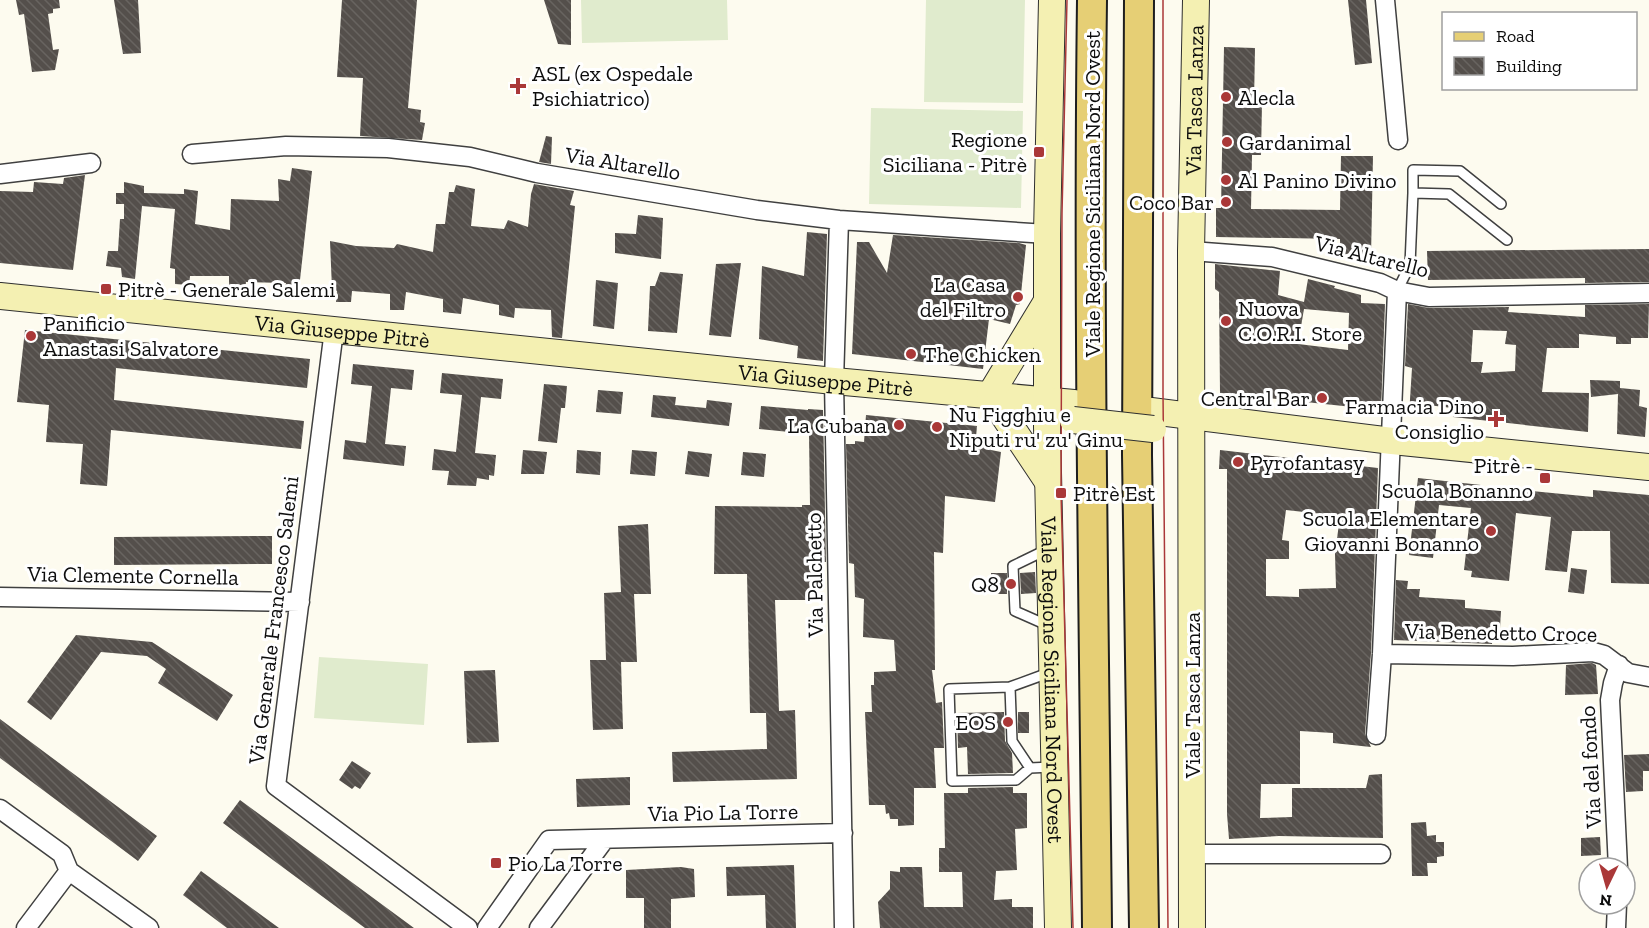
<svg xmlns="http://www.w3.org/2000/svg" width="1649" height="928" font-family="'Zilla Slab',serif">
	<defs>
		<pattern id="building-back-hatch" width="6" height="6" patternUnits="userSpaceOnUse" patternTransform="scale(1.5)"><rect width="6" height="6" fill="#544f4b"/><path d="M-1 5l2 2M0 0l6 6M5-1l2 2" fill="none" stroke="#686460"/></pattern>
	</defs>
	<rect width="100%" height="100%" fill="#fdfbef"/>
	<path fill="#e0ebcd" d="M581,0H727L728,40L582,43Z
		M926,0H1025L1023,103L924,102Z
		M871,108L1023,111L1021,208L869,204Z
		M319,657L428,664L424,725L314,718Z"/>
	<path fill="url(#building-back-hatch)" fill-rule="evenodd" d="M16,0H59L60,8L53,9V13L48,14L53,50L59,49L55,70L32,72L24,14L19,15Z
		M114,0H138L141,53L123,54Z
		M342,0H417L408,108L421,110L420,122L425,123L422,140L360,136L363,78L337,77Z
		M544,0H571V45L558,44Z
		M1348,0H1366L1372,63L1355,65Z
		M1224,47L1255,48L1254,103H1262L1261,155H1252L1251,209L1340,210L1341,156H1373L1371,257H1340V239L1216,237V208H1221Z
		M546,136L552,137L551,164L539,162Z
		M292,168L312,171L298,298L283,296L286,283L246,282L245,291H229V276H190L189,285L175,284V269L170,268L175,209L142,206L135,279L122,277L121,268L106,266L108,251H118L120,219H124V204H116V193H124V182L144,186V193L184,194V189L198,191L195,224L230,230L231,199L279,201L278,179L290,181Z
		M85,175L73,270L0,263V191L33,192L34,182L63,184L64,178Z
		M534,184L574,191L570,205L575,206L562,338L552,337L551,310L515,308L514,318L499,315V305L463,298L461,314L443,312V299L406,292L404,310H390V294L352,291L351,302H336L337,291L332,289L330,241L356,246L394,248L397,244L433,252L436,224H445L449,192H454L456,185L475,189L471,226L504,229L508,220L528,227L531,194Z
		M638,215L663,218L661,259L615,253V233L636,234Z
		M807,232L827,234L823,361L797,358L798,346L759,339L762,266L804,276Z
		M893,235L1019,243L1026,245L1020,304L1016,305L1010,324L989,319L983,369L852,354L857,242H869L887,273Z
		M1649,249V282L1585,283V278L1428,280L1427,251Z
		M741,263L731,337L709,335L716,264Z
		M1215,264L1280,271L1278,295L1304,302L1308,279L1335,286L1334,288L1361,295V303L1385,304L1381,410L1220,393L1219,292L1215,289ZM1304,309L1349,313L1348,350L1298,344Z
		M660,272L683,274L677,333L648,331L650,286H655Z
		M596,280L618,283L614,329L593,326Z
		M1408,304L1429,308L1509,307L1508,312L1585,317V305L1649,304L1648,338H1631V344H1616V337L1579,334V348H1547L1542,392L1589,393L1588,432L1453,417L1452,408L1428,405L1426,415H1409L1412,368L1405,366ZM1473,330L1507,331L1505,344L1516,345L1515,371L1481,373L1483,362H1471Z
		M25,330L310,359L307,388L116,368L114,400L304,421L301,449L111,430L107,486L80,484L83,444L46,442L49,405L17,402Z
		M353,364L414,370L412,390L391,388L385,444L406,446L404,466L343,459L345,440L366,443L372,386L351,384Z
		M442,373L503,379L501,399L481,397L475,453L496,455L494,476L489,475V480L477,478L476,486L447,485L449,471L432,470L434,449L456,452L462,395L440,393Z
		M1590,380L1620,381V388L1640,390L1639,406L1647,408L1645,437L1617,434L1618,394L1591,397Z
		M544,384L567,386L565,408H561L557,443L538,441Z
		M598,390L623,392L621,414L596,412Z
		M653,395L676,397L675,405L706,408L707,400L732,403L729,426L651,417Z
		M761,406L808,410V409L823,410L826,562H812V600H775L779,711L795,710L797,779L673,782L672,752L767,749L766,713H750L747,574H714L715,506L802,507V505H810L809,434L759,429Z
		M866,415L977,426L976,437L991,438V450L1001,452L995,502L945,496L943,553L934,552L935,670H932L936,703L942,702L944,748H934L936,788H914V825L898,826V819H890L889,813L886,814L885,805H869L865,712H872L871,685H874V672L896,671L894,640L863,637L864,599L855,597L854,564L849,563L846,444H855V441L864,442Z
		M523,450L547,452L544,474H521Z
		M577,450L601,452L600,475L576,473Z
		M632,450L657,452L655,476L630,474Z
		M1220,450L1378,468L1371,653L1365,734L1371,747L1333,743V733L1300,731V784H1261L1260,818L1292,817V788H1366L1369,775L1382,774L1383,838L1279,836L1229,839L1227,814V469H1219ZM1286,510L1340,516L1335,554L1336,588L1299,589V597L1266,596V559H1289V541L1282,540Z
		M688,451L712,454L709,477L685,474Z
		M743,452L766,454L764,477L741,475Z
		M1418,478L1481,485L1480,488L1511,491V489L1593,497V490L1649,495V584L1611,583L1610,531H1572L1567,572L1545,570L1551,517L1516,513L1509,581L1471,577L1472,571L1464,570L1471,508L1439,505L1433,558L1409,555Z
		M648,524L651,594H634L637,662H621L623,729L593,730L590,660H606L604,593L621,592L618,526Z
		M272,536V564L114,565V537Z
		M1571,568L1587,570L1584,594L1568,592Z
		M1035,572L1036,593L1021,594L1020,573Z
		M991,573H1007V594H992Z
		M1396,580L1408,581L1407,589H1420L1419,597L1465,600V608L1501,611L1500,628H1493L1492,644L1394,640Z
		M76,635L152,642L233,695L217,721L158,683L166,669L147,656L101,652L51,720L27,702Z
		M1592,663L1596,665L1598,694L1565,695L1566,665Z
		M495,670L499,742L467,743L464,671Z
		M1004,712L1005,741L1012,753L1013,773L968,774L967,747L958,748L957,713Z
		M1018,712H1029V733H1018Z
		M0,719L157,836L138,861L0,758Z
		M1649,754V771H1643V791L1626,792L1624,755Z
		M352,761L371,773L360,789L355,786L352,789L339,780Z
		M630,777V805L577,807L576,779Z
		M1013,787V793H1027V828L1015,829L1017,870L996,871L994,900L1012,899V907H1033V928H880L878,902L890,889V871L900,872V867H922L924,907H963L962,872H939V848H945L944,793H968V788Z
		M240,800L414,928H365L223,823Z
		M1426,822L1427,836L1436,835V842H1444V856L1437,857V863H1427L1428,876H1412L1411,823Z
		M1600,837L1601,855L1581,856V838Z
		M794,865L796,928H766L765,895L727,896L726,867Z
		M681,867L694,869L695,897L671,899V928H644V898H626V870Z
		M201,871L279,928H227L183,895Z"/>
	<g fill="none" stroke-linecap="round" stroke-linejoin="round">
		<g stroke="#404040" stroke-width="12">
			<path id="lane" d="M1413,193V170L1460,171L1501,204
				M1397,291L1410,265L1413,193L1449,194L1507,240
				M1048,549L1013,566L1015,611L1049,626
				M1051,672L1010,687L1012,741L1030,768L1052,767
				M1010,687L949,689L952,781L1016,780L1030,768"/>
		</g>
		<g stroke="#404040" stroke-width="21">
			<path id="street" d="M1385,0L1398,140
				M192,154L286,146L388,148L470,157L537,173L757,210L839,220L1047,234
				M0,174L91,163
				M839,220L834,381L844,928
				M1191,251L1272,257L1380,283L1397,291L1429,297L1649,293
				M334,330L276,786L468,928
				M0,597L300,602
				M1382,654L1513,656L1593,652L1604,655L1628,673L1649,677
				M1376,735L1382,654L1397,291
				M0,809L62,854L69,871
				M1192,854H1381
				M1618,868L1610,700L1613,683L1619,665
				M69,871L149,928
				M26,928L69,871
				M487,928L549,840L843,833
				M539,928L605,839
				M1616,928L1617,904"/>
		</g>
		<g stroke="#2f2f2f" stroke-width="28">
			<g id="secondary">
				<path id="s1" d="M1052,0L1047,234V427L1058,928"/>
				<path id="s2" d="M0,296L834,381L1074,403"/>
				<path d="M990,395L1047,301"/>
				<path d="M990,395L1048,482"/>
				<path d="M1151,411L1392,441L1649,467"/>
				<path id="s3" d="M1192,928L1191,251L1196,0"/>
			</g>
		</g>
		<g stroke="#1e1e1e" stroke-width="32">
			<path id="primary" d="M1092,0C1088,309 1094,619 1097,928
				M1139,0L1137,455L1144,928"/>
		</g>
		<use href="#lane" stroke="#fff" stroke-width="9"/>
		<use href="#street" stroke="#fff" stroke-width="18"/>
		<use href="#secondary" stroke="#f4f0b2" stroke-width="26"/>
		<use href="#primary" stroke="#e6cf75" stroke-width="28"/>
		<path stroke="#aa3838" stroke-width="1.5" d="M1067,0L1062,213L1061,493L1073,928
			M1163,0V393L1168,928"/>
		<g stroke="#2f2f2f" stroke-width="28" stroke-linecap="butt">
			<path id="secondary-bridge" d="M1073,420L1153,429"/>
		</g>
		<use href="#secondary-bridge" stroke="#f4f0b2" stroke-width="26"/>
	</g>
	<g fill="#aa3838" stroke="#fff" stroke-width="2">
		<path d="M515 77h6v6h6v6h-6v6h-6v-6h-6v-6h6z"/>
		<circle cx="1226" cy="97" r="6"/>
		<circle cx="1227" cy="142" r="6"/>
		<rect x="1033" y="146" width="12" height="12" rx="3"/>
		<circle cx="1226" cy="180" r="6"/>
		<circle cx="1226" cy="202" r="6"/>
		<rect x="100" y="283" width="12" height="12" rx="3"/>
		<circle cx="1018" cy="297" r="6"/>
		<circle cx="1226" cy="321" r="6"/>
		<circle cx="31" cy="336" r="6"/>
		<circle cx="911" cy="354" r="6"/>
		<circle cx="1322" cy="398" r="6"/>
		<path d="M1493 410h6v6h6v6h-6v6h-6v-6h-6v-6h6z"/>
		<circle cx="899" cy="425" r="6"/>
		<circle cx="937" cy="427" r="6"/>
		<circle cx="1238" cy="462" r="6"/>
		<rect x="1539" y="472" width="12" height="12" rx="3"/>
		<rect x="1055" y="487" width="12" height="12" rx="3"/>
		<circle cx="1491" cy="531" r="6"/>
		<circle cx="1011" cy="584" r="6"/>
		<circle cx="1008" cy="722" r="6"/>
		<rect x="490" y="857" width="12" height="12" rx="3"/>
	</g>
	<g text-anchor="middle" stroke-width="6" stroke-linejoin="round" paint-order="stroke">
		<g font-size="22" fill="#0d0d0d" stroke="#fff" text-anchor="start">
			<text x="532" y="81">ASL (ex Ospedale<tspan x="532" dy="25">Psichiatrico)</tspan></text>
			<text x="1238" y="105">Alecla</text>
			<text x="1027" y="147" text-anchor="end">Regione<tspan x="1027" dy="25">Siciliana - Pitrè</tspan></text>
			<text x="1239" y="150">Gardanimal</text>
			<text x="1238" y="188">Al Panino Divino</text>
			<text x="1214" y="210" text-anchor="end">Coco Bar</text>
			<text x="1006" y="292" text-anchor="end">La Casa<tspan x="1006" dy="25">del Filtro</tspan></text>
			<text x="118" y="297">Pitrè - Generale Salemi</text>
			<text x="1238" y="316">Nuova<tspan x="1238" dy="25">C.O.R.I. Store</tspan></text>
			<text x="43" y="331">Panificio<tspan x="43" dy="25">Anastasi Salvatore</tspan></text>
			<text x="923" y="362">The Chicken</text>
			<text x="1310" y="406" text-anchor="end">Central Bar</text>
			<text x="1484" y="414" text-anchor="end">Farmacia Dino<tspan x="1484" dy="25">Consiglio</tspan></text>
			<text x="949" y="422">Nu Figghiu e<tspan x="949" dy="25">Niputi ru' zu' Ginu</tspan></text>
			<text x="887" y="433" text-anchor="end">La Cubana</text>
			<text x="1250" y="470">Pyrofantasy</text>
			<text x="1533" y="473" text-anchor="end">Pitrè -<tspan x="1533" dy="25">Scuola Bonanno</tspan></text>
			<text x="1073" y="501">Pitrè Est</text>
			<text x="1479" y="526" text-anchor="end">Scuola Elementare<tspan x="1479" dy="25">Giovanni Bonanno</tspan></text>
			<text x="999" y="592" text-anchor="end">Q8</text>
			<text x="996" y="730" text-anchor="end">EOS</text>
			<text x="508" y="871">Pio La Torre</text>
		</g>
		<g font-size="22" fill="#0d0d0d" stroke="#fff">
			<text dy="8" stroke="none"><textPath href="#s3" startOffset="828">Via Tasca Lanza</textPath></text>
			<text transform="translate(623 163) rotate(9)" y="8">Via Altarello</text>
			<text transform="translate(1092 194) rotate(-90)" y="8">Viale Regione Siciliana Nord Ovest</text>
			<text transform="translate(1372 256) rotate(14)" y="8">Via Altarello</text>
			<text dy="8" stroke="none"><textPath href="#s2" startOffset="344">Via Giuseppe Pitrè</textPath></text>
			<text dy="8" stroke="none"><textPath href="#s2" startOffset="830">Via Giuseppe Pitrè</textPath></text>
			<text transform="translate(133 575) rotate(1)" y="8">Via Clemente Cornella</text>
			<text transform="translate(814 575) rotate(-91)" y="8">Via Palchetto</text>
			<text transform="translate(273 620) rotate(-83)" y="8">Via Generale Francesco Salemi</text>
			<text transform="translate(1501 632) rotate(1)" y="8">Via Benedetto Croce</text>
			<text dy="8" stroke="none"><textPath href="#s1" startOffset="680">Viale Regione Siciliana Nord Ovest</textPath></text>
			<text transform="translate(1192 695) rotate(-90)" y="8">Viale Tasca Lanza</text>
			<text transform="translate(1590 767) rotate(-93)" y="8">Via del fondo</text>
			<text transform="translate(723 812) rotate(-1)" y="8">Via Pio La Torre</text>
		</g>
	</g>
	<rect x="1442" y="12" width="195" height="78" fill="#ffffff" stroke="#9e9e9e" stroke-width="1.5"/>
	<rect x="1454" y="32" width="30" height="9" fill="#e6cf75" stroke="#9e9e9e" stroke-width="1.5"/>
	<text x="1496" y="42" font-size="18" fill="#0d0d0d">Road</text>
	<rect x="1454" y="57" width="30" height="18" fill="url(#building-back-hatch)" stroke="#9e9e9e" stroke-width="1.5"/>
	<text x="1496" y="72" font-size="18" fill="#0d0d0d">Building</text>
	<g transform="translate(1607 886) rotate(185)"><circle r="28" fill="#ffffff" stroke="#9e9e9e" stroke-width="1.5"/>
	<path d="M0-4.5L10 22L0 15L-10 22Z" fill="#aa3838"/>
	<text y="-9" font-size="16" font-weight="bold" text-anchor="middle" fill="#0d0d0d">N</text>
	</g>
</svg>
